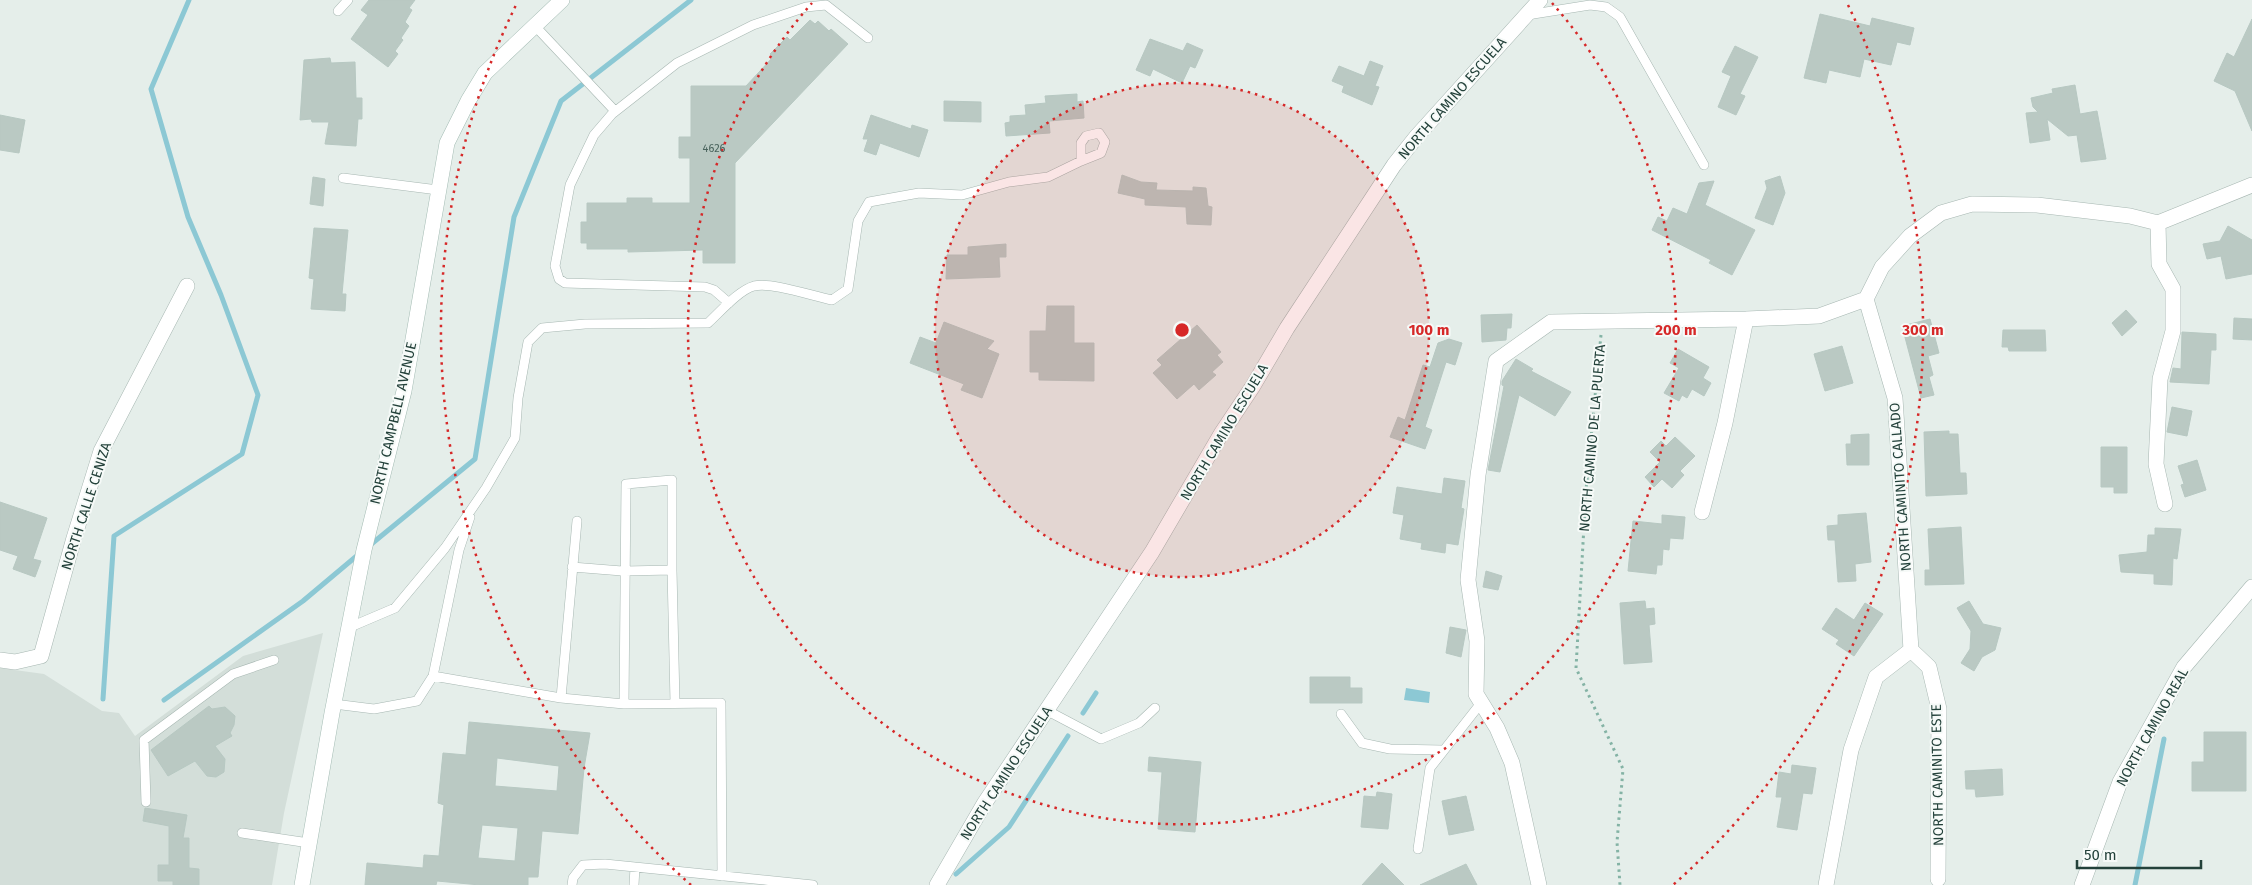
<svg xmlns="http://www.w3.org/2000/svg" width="2252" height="885" font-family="'Fira Sans',sans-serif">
	<rect width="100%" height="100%" fill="#e5eeea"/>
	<path fill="#d3ded9" d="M323,633L284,813L272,885H0V668L44,674L102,711L119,713L135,736L243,656Z"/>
	<path fill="#8cc8d4" d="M1406,688L1430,692L1429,703L1404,700Z"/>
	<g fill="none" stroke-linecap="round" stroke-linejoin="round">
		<path stroke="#8cc8d4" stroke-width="5" d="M369,546L475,459L514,217L561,101L691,0
			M103,699L114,536L242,454L258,395L221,295L188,217L151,89L189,0
			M164,700L303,601L359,554
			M1083,713L1096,693
			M956,874L1009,827L1068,736
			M2135,885L2164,739"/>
	</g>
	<path fill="#bac9c3" stroke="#b7c8c2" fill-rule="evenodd" d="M369,0H415L409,8L412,10L405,22L409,26L401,38L403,40L395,51L398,54L388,67L351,39L368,15L361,10Z
		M1820,14L1870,26L1872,18L1914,28L1910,45L1897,42L1891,65L1864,59L1860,77L1829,70L1826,83L1804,78Z
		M2252,19V131L2235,91L2214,81L2227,53L2234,57Z
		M810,20L815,24L818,21L829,31L831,29L848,44L735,163V263H703V250L628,252V249H587V243H581V222H587V203H627V198H652V203H690V158H679V137H691V86H746L773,57L770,54L787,37L790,40Z
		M1150,39L1183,51L1187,43L1203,50L1195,68L1190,66L1182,83L1153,69L1150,76L1136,70Z
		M1735,46L1758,57L1740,94L1745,96L1736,115L1718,107L1731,76L1722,72Z
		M330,58L331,63L355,62L356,98H362V119H358L356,146L325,144L329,122H312L311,119L300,120L304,60Z
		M1370,61L1383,66L1375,86L1379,87L1372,105L1342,92L1344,86L1332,81L1339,66L1364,76Z
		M2075,85L2080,114L2097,111L2106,159L2081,162L2077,135L2068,136L2047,119L2050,140L2030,143L2026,113L2038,112L2033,107L2031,98L2053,93L2052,89Z
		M1077,94V102L1083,101L1084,118L1049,121L1050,133L1006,136L1005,123L1010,122V116L1026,115L1025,105L1046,103L1045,96Z
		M944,101L981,102V122L944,121Z
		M0,115L25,120L19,153L0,150Z
		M871,115L911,129L912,125L928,130L919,157L880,143L876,155L864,151L868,139H863Z
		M1122,175L1141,182L1157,183L1156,190L1193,191V187L1206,188L1208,206L1212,207L1211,225L1187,224L1186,207L1145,205V199L1118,193Z
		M1780,176L1785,193L1773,225L1755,218L1767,188L1765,181Z
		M313,177L325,179L323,206L310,204Z
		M1714,181L1705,205L1755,230L1732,275L1709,263L1711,260L1652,230L1658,217L1667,221L1673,208L1687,214L1699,183Z
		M2228,226L2252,240V274L2226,279L2221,256L2207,259L2203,244L2220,241Z
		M314,228L348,230L342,294H346L345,311L311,309L314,279L309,278Z
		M1006,244V257H999L1000,277L946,279L947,255H968V247Z
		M1047,306H1074V343H1094V381L1039,380V372H1030V331H1046Z
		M2126,310L2137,322L2122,336L2112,323Z
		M1512,314L1511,328H1507L1506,340L1482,342L1481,315Z
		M2234,318L2252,319V340L2233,339Z
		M1930,319L1939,353L1928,356L1933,375L1929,377L1934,395L1921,398L1902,326Z
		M944,322L994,341L987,349L999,354L982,398L961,390L964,384L910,363L920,337L936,343Z
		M1197,325L1221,352L1217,355L1223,362L1212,372L1216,375L1199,390L1194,384L1177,399L1153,373L1162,365L1157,360Z
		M2003,330H2045L2046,351H2009L2008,347H2002Z
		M2182,332L2216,334V350H2211L2209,384L2170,382L2173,368L2181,369Z
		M1449,339L1462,343L1455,365L1446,362L1425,427L1432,430L1425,449L1390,437L1398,417L1405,420L1423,365L1430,367L1438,343Z
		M1842,346L1853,383L1825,391L1814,354Z
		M1678,349L1709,367L1703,378L1711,383L1704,396L1692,389L1687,398L1682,395L1679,401L1664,393L1679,368L1670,363Z
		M1516,359L1533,369L1531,371L1571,392L1555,416L1519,395L1500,472L1488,470L1504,386L1502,385V381Z
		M2172,407L2192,411L2187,436L2167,432Z
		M1949,431V434H1958L1960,473H1966L1967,494L1926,496L1924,432Z
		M1869,434V465H1847L1846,444H1851V435Z
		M1675,437L1695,456L1680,471L1684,475L1672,488L1662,479L1654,487L1645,477L1660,462L1650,452L1661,441L1666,446Z
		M2101,447H2127V493H2114V487H2101Z
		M2197,460L2206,490L2185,497L2181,485L2184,484L2178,466Z
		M1444,478L1465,481L1461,508L1464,509L1458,545L1446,543L1445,553L1421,549L1422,543L1400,539L1404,515L1393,513L1397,487L1442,494Z
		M0,502L47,518L33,559L41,561L35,577L13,569L18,556L0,550Z
		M1866,513L1871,562L1855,564L1856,581L1838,582L1835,540H1828L1827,526L1838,525V515Z
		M1662,515L1685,517L1683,539L1670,538L1669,550L1663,549L1662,565H1657L1656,574L1628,571L1633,521L1662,524Z
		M1961,527L1964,584L1925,585V570H1930L1928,529Z
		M2155,528L2181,529L2177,559L2173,558L2172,585L2154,584V574L2121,572L2119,555L2147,552L2148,535H2155Z
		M1486,571L1502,576L1498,590L1483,587Z
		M1645,601L1646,609L1654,608L1655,624L1649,625L1652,662L1624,664L1620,603Z
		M1969,601L1983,624L2001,628L1995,650L1982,657L1974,671L1961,663L1970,649L1971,631L1957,608Z
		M1865,603L1883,614L1854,656L1836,644L1839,640L1822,629L1836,608L1854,620Z
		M1450,627L1466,630L1461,657L1446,653Z
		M1310,677H1350V688H1362V703H1310Z
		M209,706L212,709L225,707L235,716L234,725L230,733L232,736L215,746L225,759L224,772L216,777L207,776L195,761L168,776L151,750Z
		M469,722L590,733L584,768L578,834L542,831L538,877H528V885H480L437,881L436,885H365L367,863L423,868L424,855L439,856L444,805L438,803L443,753L466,755ZM497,758L559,766L557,791L495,786ZM482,825L518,828L515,861L478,858Z
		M2204,732H2246V791H2192V762H2204Z
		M1149,757L1201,762L1195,832L1158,829L1162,772L1148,771Z
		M1792,765L1816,768L1812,794L1803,793L1797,830L1777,827L1782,797H1776L1779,772L1791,774Z
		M2002,769L2003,795L1976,797L1975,789H1966L1965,771Z
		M1377,792L1392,794L1388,829L1361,827L1364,796L1376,797Z
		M1466,796L1474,830L1449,835L1442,801Z
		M145,808L187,815L183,838H189V868L199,869V885H173V881H158V865H169V826L143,821Z
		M1382,863L1404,885H1362Z
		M1466,864L1477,885H1420Z"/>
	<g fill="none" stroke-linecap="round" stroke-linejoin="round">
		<g stroke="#a7b7b2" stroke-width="10">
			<path id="lane" d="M338,11L348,0
				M1527,15L1590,5L1606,7L1620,17L1704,165
				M535,26L615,111
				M343,178L438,190
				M729,303L714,290L705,287L565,283L559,279L555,266L570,185L594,135L612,114L677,63L753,25L806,7L826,5L868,38
				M572,567L622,571H625L672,570V480L626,484L624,704
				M672,570L675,703
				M348,628L395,608L445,548L486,488L515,438L518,398L528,342L542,328L585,324L708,323C720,312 739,290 754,286C772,282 812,296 832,300L848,289L858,221L869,202L919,193L962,195L1009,182L1048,177L1081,161V143L1086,136L1099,133L1105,142L1101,153L1081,161
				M433,676L561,698L624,704L721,703L722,876
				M561,698L577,521
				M334,704L374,709L417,701L433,676L459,550L470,517
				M1046,710L1101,739L1139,723L1155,708
				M1341,714L1362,743L1390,749L1442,750
				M146,802L144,740L233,674L274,660
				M242,833L309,843
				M1418,849L1430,768L1481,703
				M572,885L573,878L583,865L605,864L813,885
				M634,885L635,867"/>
		</g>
		<g stroke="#a7b7b2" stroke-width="16">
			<path id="street" d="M2158,223L2159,264L2173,289V331L2160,379L2156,464L2165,504
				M1866,299L1895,398L1911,650
				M1702,512L1725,423L1746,319
				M1911,650L1929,667L1939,709L1938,879
				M0,660L15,662L41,656L74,538L101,451L187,286
				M937,885L984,804L1152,552L1221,434L1253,386L1287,328L1394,165L1417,136L1540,0
				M1539,885L1512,763L1497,728L1476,694L1477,641L1468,580L1478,475L1496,361L1551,322L1746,319L1819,316L1866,299L1882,267L1910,236L1941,213L1972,204L2037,205L2130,216L2158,223L2252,185
				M1826,885L1851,750L1876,677L1911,650
				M2082,885L2120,782L2184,667L2252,587"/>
		</g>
		<g stroke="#a3bbb3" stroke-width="16">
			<path id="secondary" d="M302,885L332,713L364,550L404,391L447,143L468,101L485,73L562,0"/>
		</g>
		<path stroke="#84b3a5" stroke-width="3" stroke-dasharray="2.5 4" stroke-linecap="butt" d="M1601,335L1586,490L1576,668L1623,769L1617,842L1620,885"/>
		<use href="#lane" stroke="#fff" stroke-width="9"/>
		<use href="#street" stroke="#fff" stroke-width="15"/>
		<use href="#secondary" stroke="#fff" stroke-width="15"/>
	</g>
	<circle cx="1182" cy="330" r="247" fill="#d62828" fill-opacity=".12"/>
	<g fill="none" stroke="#d62828" stroke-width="2.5" stroke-dasharray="2.5 5">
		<circle cx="1182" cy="330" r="247"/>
		<path d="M1552 3A494 494 0 1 1 812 3"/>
		<path d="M691 885A741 741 0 0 1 516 5M1848 5A741 741 0 0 1 1673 885"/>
	</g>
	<g text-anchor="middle" stroke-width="4" stroke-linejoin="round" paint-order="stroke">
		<g font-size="11" fill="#49635c">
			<text x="714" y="152">4626</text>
		</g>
		<g font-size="14" fill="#23413a" stroke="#f6faf8">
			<text transform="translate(1452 98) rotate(-49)" y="5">NORTH CAMINO ESCUELA</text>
			<text transform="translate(393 423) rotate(-77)" y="5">NORTH CAMPBELL AVENUE</text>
			<text transform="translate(1224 432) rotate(-59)" y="5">NORTH CAMINO ESCUELA</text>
			<text transform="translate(1592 438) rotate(-85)" y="5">NORTH CAMINO DE LA PUERTA</text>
			<text transform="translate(1900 487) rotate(-94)" y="5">NORTH CAMINITO CALLADO</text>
			<text transform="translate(86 506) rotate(-72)" y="5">NORTH CALLE CENIZA</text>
			<text transform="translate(2152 727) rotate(-61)" y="5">NORTH CAMINO REAL</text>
			<text transform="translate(1006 773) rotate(-57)" y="5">NORTH CAMINO ESCUELA</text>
			<text transform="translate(1937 775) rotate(-91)" y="5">NORTH CAMINITO ESTE</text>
		</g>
	</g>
	<circle cx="1182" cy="330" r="8" fill="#d62828" stroke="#f6faf8" stroke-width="2.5"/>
	<g font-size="15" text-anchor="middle" font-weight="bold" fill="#d62828" stroke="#f6faf8" stroke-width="4" stroke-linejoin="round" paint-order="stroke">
		<text x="1429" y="335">100 m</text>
		<text x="1676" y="335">200 m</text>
		<text x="1923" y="335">300 m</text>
	</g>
	<path d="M2077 860v8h124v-8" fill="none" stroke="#23413a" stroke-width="2.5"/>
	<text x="2084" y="860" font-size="15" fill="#23413a" stroke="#f6faf8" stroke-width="4" paint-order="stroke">50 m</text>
</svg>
